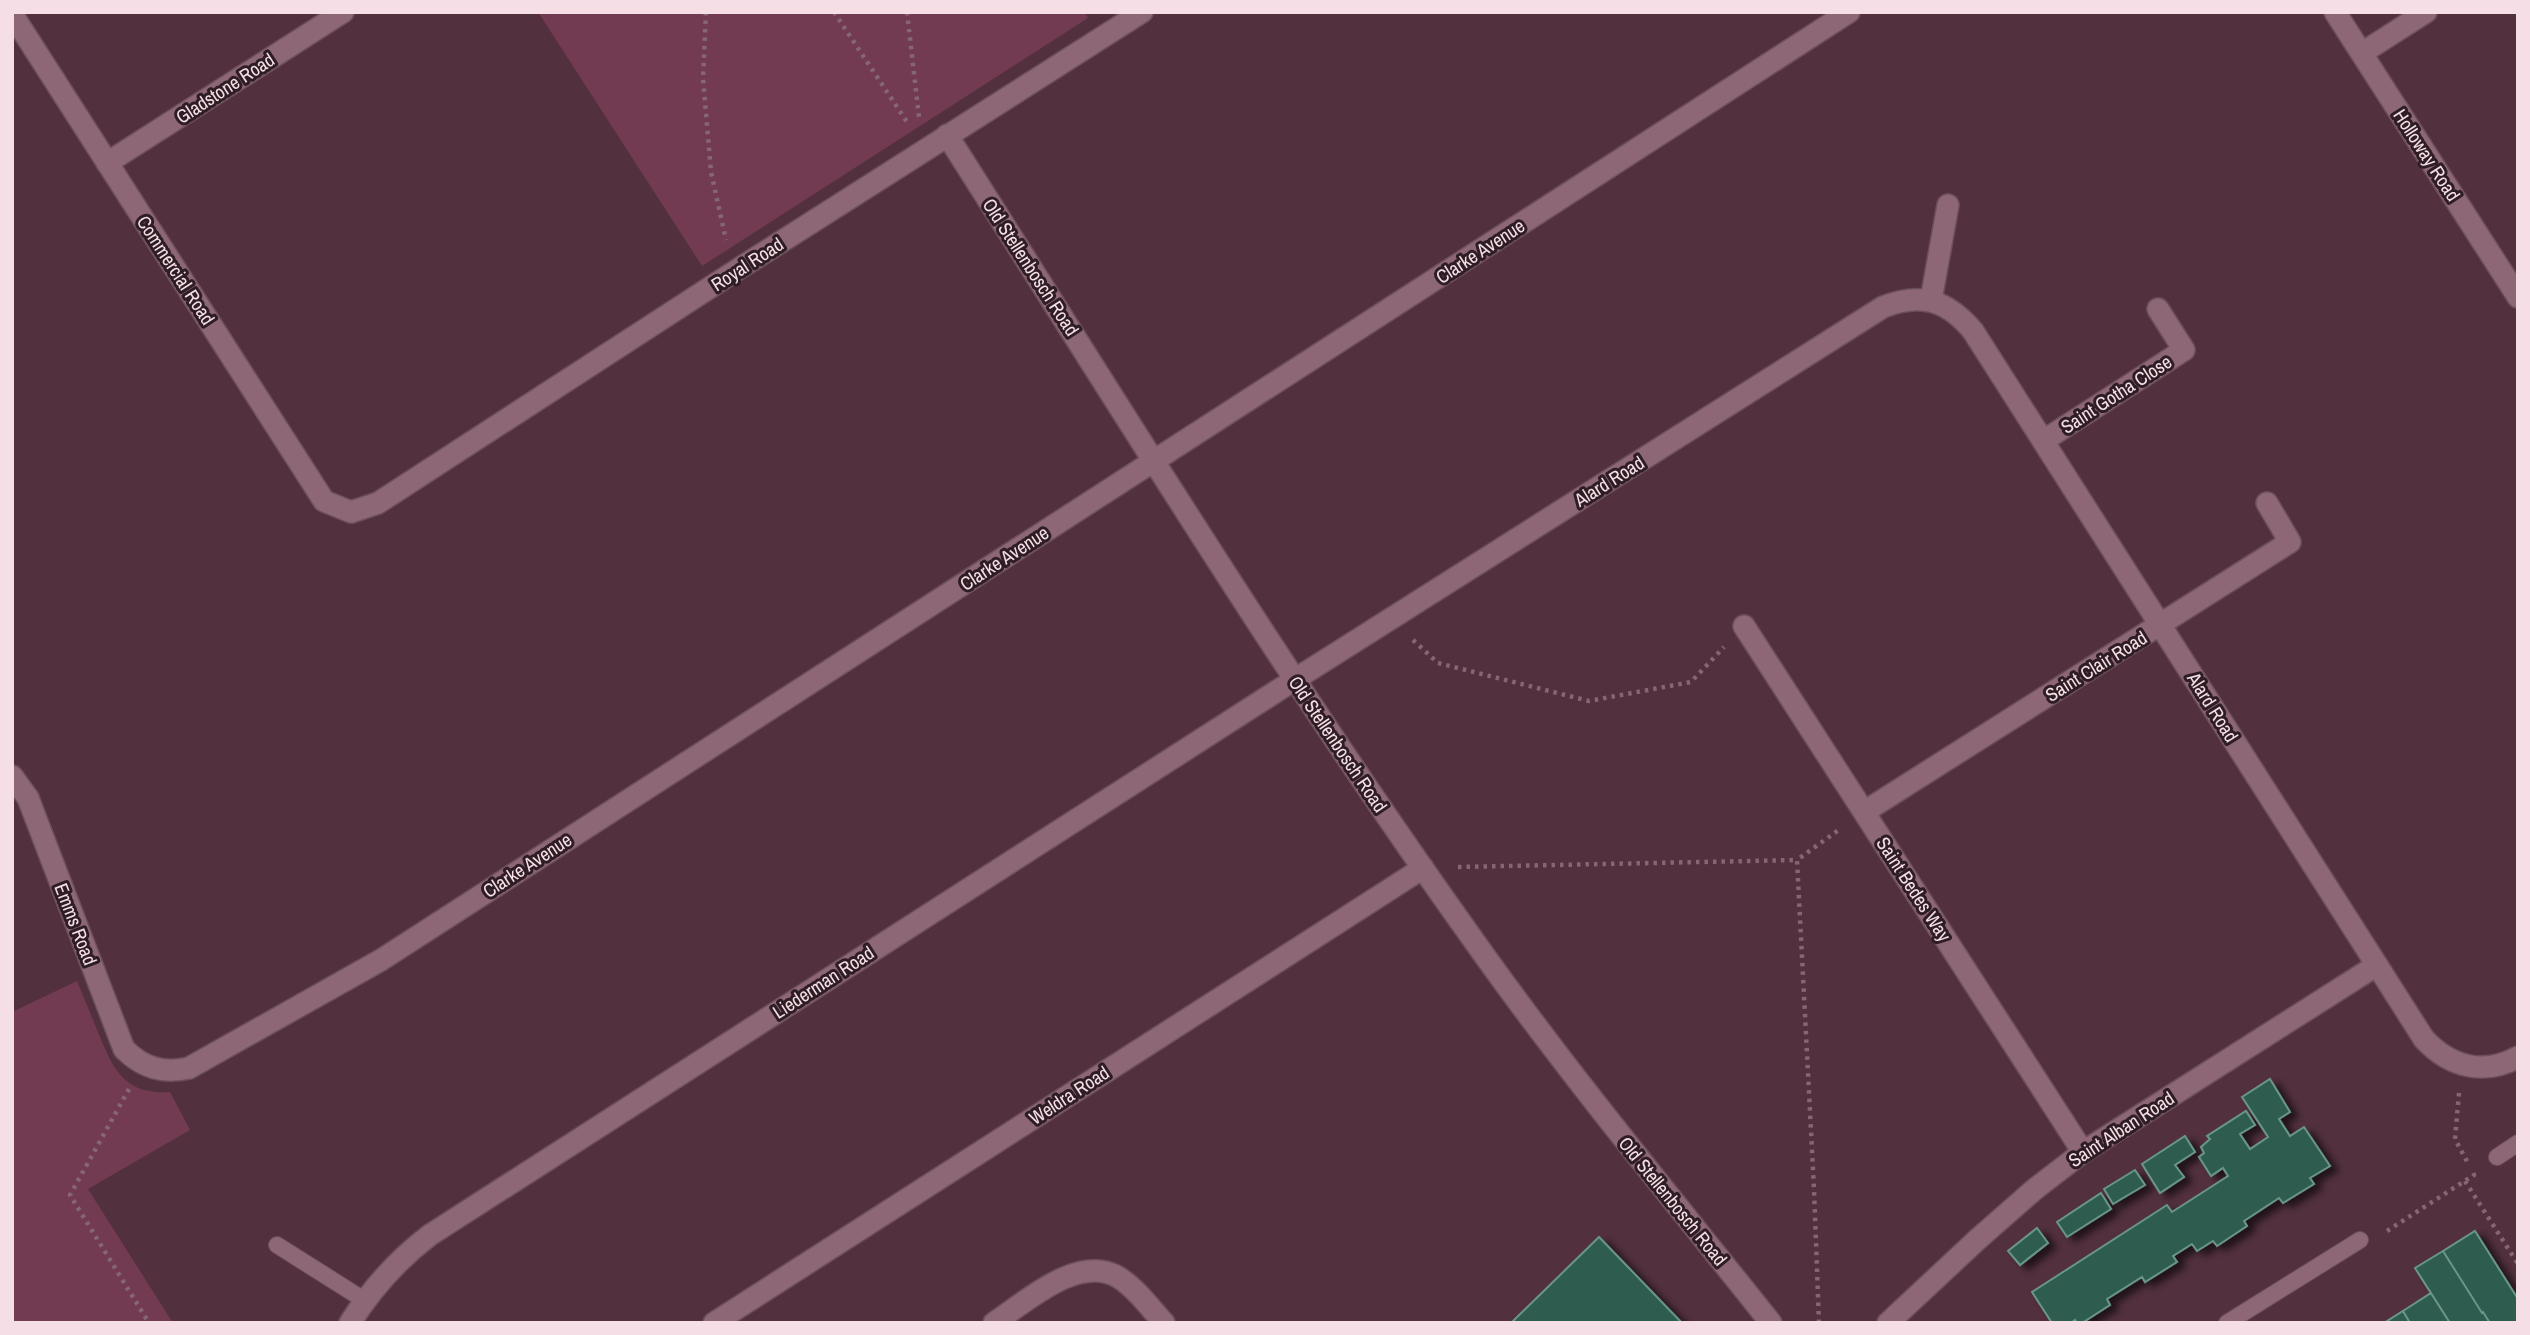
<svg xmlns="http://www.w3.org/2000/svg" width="2530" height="1335" font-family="'Archivo Narrow',sans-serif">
	<defs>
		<filter id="shadow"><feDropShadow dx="8" dy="4.5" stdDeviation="3.5" flood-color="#0009"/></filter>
	</defs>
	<rect width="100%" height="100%" fill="#52303e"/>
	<path fill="#723b52" d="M538,12H1084L1088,18L702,266Z
		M77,981C84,998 91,1015 98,1032C113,1069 124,1095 170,1092L190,1130L88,1189L173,1323H12V1012Z"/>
	<path fill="#2f5d50" stroke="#689688" stroke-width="2" filter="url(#shadow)" d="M2270,1079L2290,1112L2279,1119L2290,1136L2304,1127L2330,1166L2310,1178L2314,1184L2283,1203L2279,1198L2244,1221L2247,1226L2217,1246L2213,1241L2197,1251L2192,1244L2173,1256L2177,1262L2145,1282L2142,1277L2107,1299L2110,1305L2082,1323H2077L2075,1320L2071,1323H2052L2032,1292L2167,1205L2172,1212L2228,1176L2223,1168L2211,1176L2199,1157L2204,1153L2201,1147L2210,1139L2207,1136L2246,1111L2255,1125L2240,1134L2250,1149L2268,1137L2242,1097Z
		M2185,1136L2195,1152L2175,1165L2184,1177L2160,1193L2142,1164Z
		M2135,1170L2145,1185L2113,1204L2104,1189Z
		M2101,1193L2111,1209L2067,1237L2057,1222Z
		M2037,1228L2048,1243L2020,1265L2008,1251Z
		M2475,1231L2518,1299V1323H2490L2483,1312L2482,1313L2443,1251Z
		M1599,1237L1682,1323H1511Z
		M2443,1251L2482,1313L2483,1312L2490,1323H2450L2415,1268Z
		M2431,1293L2450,1323H2410L2403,1311Z
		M2403,1311L2410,1323H2384Z"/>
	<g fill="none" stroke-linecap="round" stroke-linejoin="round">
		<g stroke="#6c4f5b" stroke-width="18">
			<path id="service" d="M2497,1157L2518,1143
				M277,1245L364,1300
				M2227,1323L2360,1240"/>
		</g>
		<g stroke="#6c4f5b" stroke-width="24">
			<path id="minor" d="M2335,12L2518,297
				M12,14L324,501L351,512L378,503L740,268L1142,12
				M2362,53L2426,12
				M947,135C1119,405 1286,678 1472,938C1566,1071 1670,1196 1771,1323
				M107,163L343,12
				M1931,300L1948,205
				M2043,441L2184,350L2158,309
				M1744,626L2083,1152
				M12,776L28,798L124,1049C143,1068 163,1074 189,1068L381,960L1849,12
				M1864,812L2290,542L2267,503
				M350,1323C372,1288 397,1260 430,1235L1294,680L1883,307C1921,292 1947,300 1973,331L2424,1039C2450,1067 2484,1076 2518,1057
				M714,1323L1423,868
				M994,1323C1027,1301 1078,1254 1118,1277C1136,1288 1150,1308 1164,1323
				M1888,1323L1978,1239L2035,1189L2083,1152L2377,965"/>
		</g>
		<path stroke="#856672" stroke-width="4.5" stroke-dasharray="3.5 5" stroke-linecap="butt" d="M706,12L703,79L711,172L726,240
			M834,12L909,125
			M907,12L919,117L917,119
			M1413,640L1438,663L1589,701L1691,682L1724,647
			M1458,867L1797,860
			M129,1089L70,1195L149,1323
			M2459,1093L2455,1139L2469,1165
			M2465,1181L2518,1264
			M2387,1231L2474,1175L2473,1172
			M1819,1323L1814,1189L1797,860L1840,829"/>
		<use href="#service" stroke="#8e6776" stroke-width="16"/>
		<use href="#minor" stroke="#8e6776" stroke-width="21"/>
	</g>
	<g text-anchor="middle" stroke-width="6" stroke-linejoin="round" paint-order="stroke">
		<g font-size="19" fill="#f5dee6" stroke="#2e1d24">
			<text transform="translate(225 88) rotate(-33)" y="7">Gladstone Road</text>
			<text transform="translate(2427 155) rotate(57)" y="7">Holloway Road</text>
			<text transform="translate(1480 251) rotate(-33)" y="7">Clarke Avenue</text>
			<text transform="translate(747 264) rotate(-33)" y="7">Royal Road</text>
			<text transform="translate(1031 267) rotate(57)" y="7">Old Stellenbosch Road</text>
			<text transform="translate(176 270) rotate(57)" y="7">Commercial Road</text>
			<text transform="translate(2116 394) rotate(-33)" y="7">Saint Gotha Close</text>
			<text transform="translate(1609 481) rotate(-32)" y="7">Alard Road</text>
			<text transform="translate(1004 558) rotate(-33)" y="7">Clarke Avenue</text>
			<text transform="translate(2096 666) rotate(-32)" y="7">Saint Clair Road</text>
			<text transform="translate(2213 707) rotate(58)" y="7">Alard Road</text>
			<text transform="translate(1338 744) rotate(56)" y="7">Old Stellenbosch Road</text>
			<text transform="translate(527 865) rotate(-33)" y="7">Clarke Avenue</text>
			<text transform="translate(1914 889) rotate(57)" y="7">Saint Bedes Way</text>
			<text transform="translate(76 924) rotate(69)" y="7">Emms Road</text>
			<text transform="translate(823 982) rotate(-33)" y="7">Liederman Road</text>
			<text transform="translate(1069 1095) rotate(-33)" y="7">Weldra Road</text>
			<text transform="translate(2121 1129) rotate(-33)" y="7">Saint Alban Road</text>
			<text transform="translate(1673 1201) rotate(51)" y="7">Old Stellenbosch Road</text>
		</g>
	</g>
	<rect width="2530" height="1335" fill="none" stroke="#f5dee6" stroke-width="28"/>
</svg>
